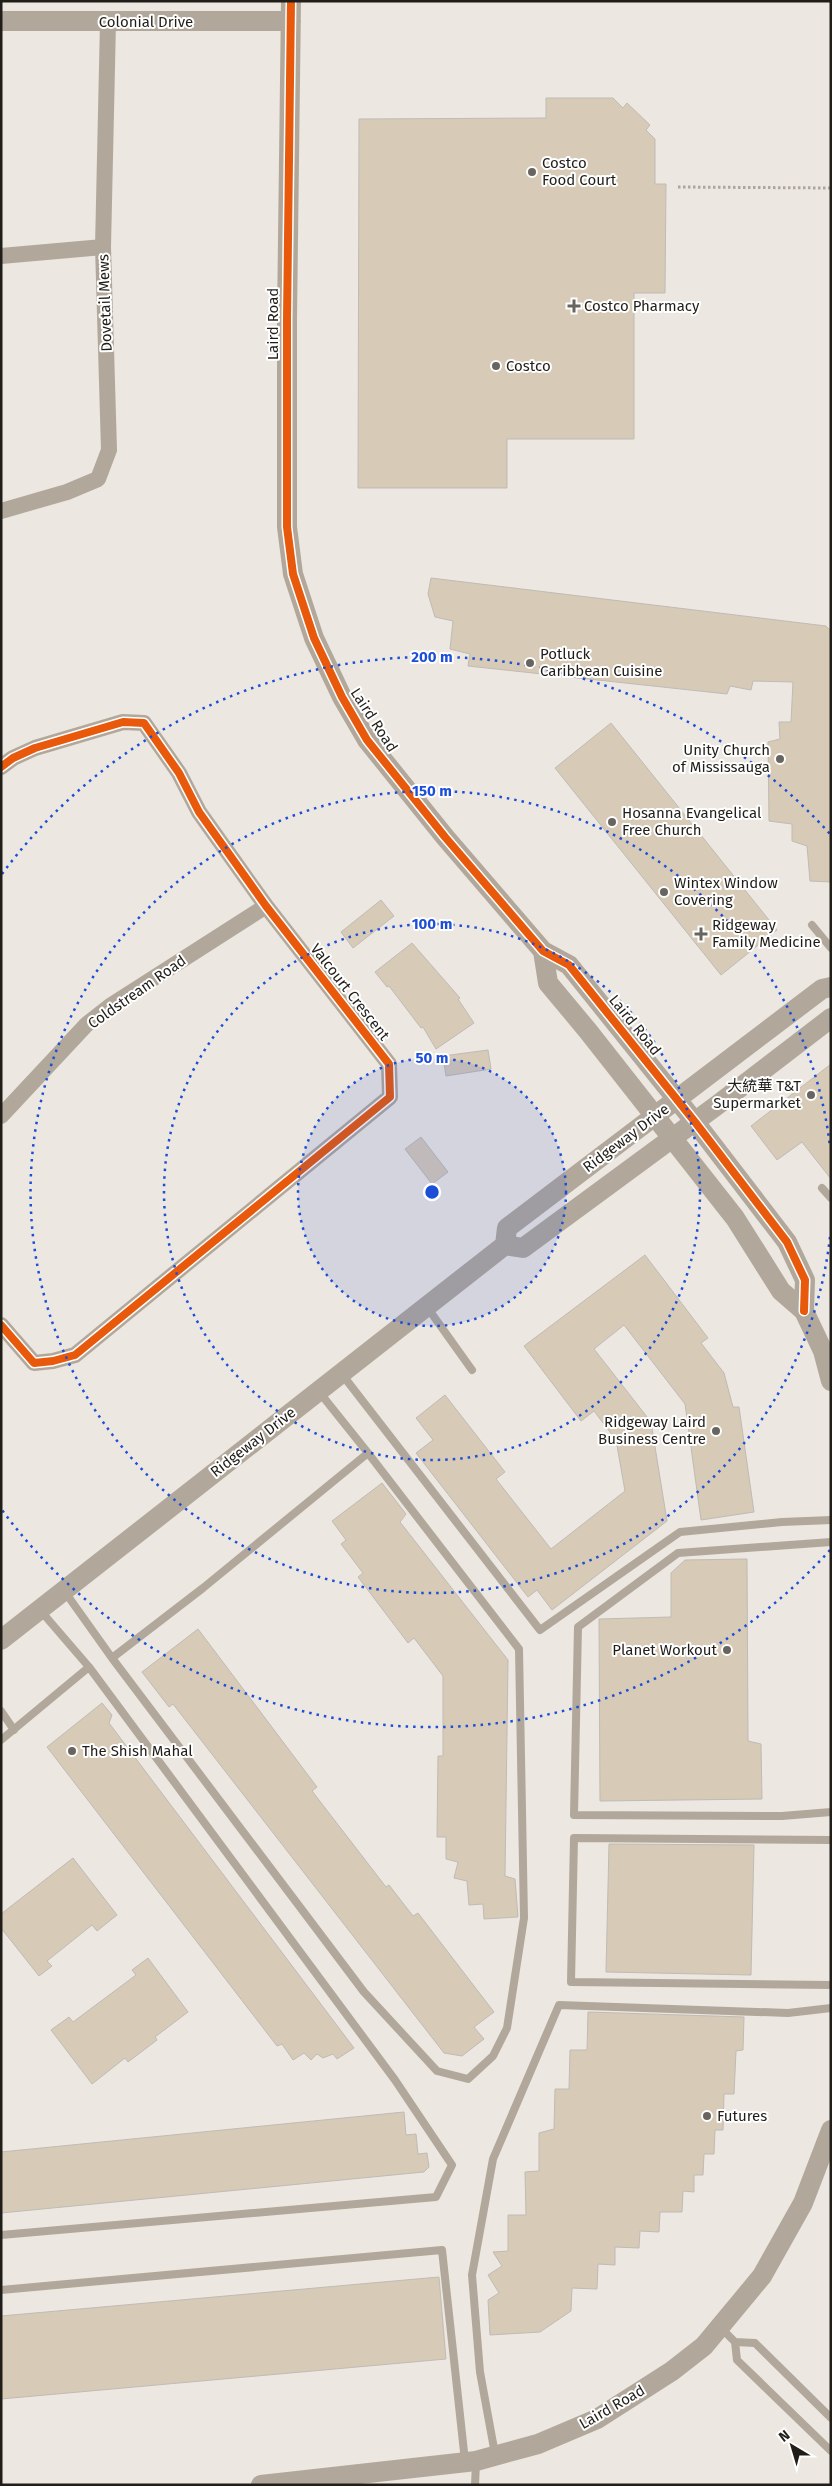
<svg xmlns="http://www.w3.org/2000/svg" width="832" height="2486" font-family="'Fira Sans','Noto Sans SC',sans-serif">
	<rect width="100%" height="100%" fill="#ece7e0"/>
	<path fill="#d7cab7" stroke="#bfbbb6" d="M546,98H613L623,108L627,103L650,125L646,130L655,139V184H666L665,293H634V439H507V488H358L359,119L546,118Z
		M431,578L826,626L831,631V882L810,881L807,846L792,841V824L769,821L768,742L780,739L779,722H791L793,682L753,681L751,690L730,686L727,694L468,666L470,654L450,649L453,621L435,617L428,594Z
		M611,723L777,930L721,975L555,768Z
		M381,900L394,916L353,948L341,932Z
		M412,943L460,998L458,999L474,1023L436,1049L423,1027L421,1028L389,986L387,987L375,972Z
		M488,1050L491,1069L446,1076L443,1056Z
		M831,1064V1179L802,1142L777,1160L751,1126Z
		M421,1137L448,1172L432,1184L405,1149Z
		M645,1255L708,1338L701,1343L724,1373L733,1407H739L754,1512L701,1520L685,1404L624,1325L594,1349L651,1422L667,1521L552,1610L537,1590L528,1597L416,1453L433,1440L416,1418L445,1395L505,1472L496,1479L551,1549L625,1491L616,1440L594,1411L581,1421L524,1346Z
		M382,1483L406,1514L400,1522L508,1660L505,1876L515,1879L518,1917L484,1919L483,1904L469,1905L467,1881L454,1878L458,1862L446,1859V1837H437L438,1756H443V1676L414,1638L408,1643L358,1577L363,1573L341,1544L346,1540L332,1521Z
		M747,1559L748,1741L761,1744L762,1799L600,1801L599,1619L671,1617V1573L685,1560Z
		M198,1629L317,1787L312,1791L386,1887L389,1885L413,1916L418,1913L494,2012L474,2027L484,2039L462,2056L444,2053L173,1704L169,1707L142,1672Z
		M102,1703L112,1715L109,1723L354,2048L337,2059L333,2054L323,2058L317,2054L311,2060L304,2053L293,2060L282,2044L277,2046L47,1747Z
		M609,1844L754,1845L751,1975L606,1972Z
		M73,1858L117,1915L97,1931L92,1925L47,1961L52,1966L39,1976L1,1928V1914Z
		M148,1958L188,2012L155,2037L157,2040L128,2062L125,2058L92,2084L51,2030L69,2017L73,2022L136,1975L132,1970Z
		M588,2012L744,2017L743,2050L736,2051L734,2094H724L723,2130H715L714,2154H704L703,2175H694V2192L683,2191L682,2212H660L659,2232L640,2231L639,2248L615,2247V2265L598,2264L597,2289L572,2288L571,2311L540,2332L490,2335L488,2300L499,2293L488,2275L502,2266L493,2252L508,2251V2215H526L525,2172L539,2171V2133L554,2129L555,2089H569L570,2050H587Z
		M404,2112L406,2135L416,2134L418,2154L427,2153L429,2167L424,2172L1,2213V2152Z
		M439,2277L446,2359L1,2399V2316Z"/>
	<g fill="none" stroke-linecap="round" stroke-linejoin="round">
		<path stroke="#aea69c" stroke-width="3" stroke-dasharray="2.5 2.5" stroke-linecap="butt" d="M678,187L831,188"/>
		<path stroke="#b1a89b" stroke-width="8" d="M812,925L831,948
			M822,1188L831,1198
			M427,1307L472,1370
			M341,1373L540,1630L680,1532L782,1522L831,1520
			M831,1542L678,1553L578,1627L574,1815L782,1816L831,1812
			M65,1592L112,1658L203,1588L368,1453L320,1393
			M112,1658L364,1992L437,2071L468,2079L493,2056L507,2028L524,1918L519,1649L368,1453
			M1,1711L14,1730
			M1,1740L89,1667
			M831,1840L574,1838L571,1982L831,1985
			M1,2235L436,2197L452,2165L395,2080L89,1667L40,1610
			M1,2290L442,2250L465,2461
			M720,2327L735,2342L737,2360L831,2451
			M735,2342L755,2343L831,2418
			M495,2454L480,2372L472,2275L493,2159L559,2005L788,2013L831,2008
			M475,2485L476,2462"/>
		<path stroke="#b1a89b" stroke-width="16" d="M1,256L103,247
			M1,511L67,492L98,479L109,450L103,247L108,22
			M1,767L13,758L35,748L123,722L144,723L179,773L199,812L266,906L389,1064L390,1097L75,1355L53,1361L34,1363L1,1325
			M1,1116L87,1024L110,1006L266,906"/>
		<path stroke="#b1a89b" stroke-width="20" d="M291,1L287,319V527L293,574L314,638L342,697L367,740L445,837L543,951L569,965L695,1122L787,1242L805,1280L804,1311
			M1,21H291
			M543,951L548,983L588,1031L735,1218L781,1291L804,1311L823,1351L831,1381
			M505,1245L523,1248L716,1106L831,1018
			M1,1640L505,1245L507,1228L822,989L831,987
			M261,2485L476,2461L538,2444L597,2419L672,2371L704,2346L762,2276L803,2203L831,2130"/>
		<g stroke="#fff" stroke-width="11">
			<path id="cycleway" d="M291,1L287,319V527L293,574L314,638L342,697L367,740L445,837L543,951L569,965L695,1122L787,1242L805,1280L804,1311
				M1,767L13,758L35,748L123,722L144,723L179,773L199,812L266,906L389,1064L390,1097L75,1355L53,1361L34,1363L1,1325"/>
		</g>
		<use href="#cycleway" stroke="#e8590c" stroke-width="8"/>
	</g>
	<circle cx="432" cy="1192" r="134" fill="#1d4ed8" fill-opacity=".12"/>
	<g fill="none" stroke="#1d4ed8" stroke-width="2.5" stroke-dasharray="2.5 5">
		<circle cx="432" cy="1192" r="134"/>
		<circle cx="432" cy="1192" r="268"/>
		<path d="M830 1237A401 401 0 1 1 830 1147"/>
		<path d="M830 1550A535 535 0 0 1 2 1510M2 874A535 535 0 0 1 830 834"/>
	</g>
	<g fill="#68645f" stroke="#fff" stroke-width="2">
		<circle cx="532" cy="172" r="5"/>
		<path d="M571.5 298.5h5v5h5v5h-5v5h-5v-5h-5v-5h5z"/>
		<circle cx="496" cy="366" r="5"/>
		<circle cx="530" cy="663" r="5"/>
		<circle cx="780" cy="759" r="5"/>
		<circle cx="612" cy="822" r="5"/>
		<circle cx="664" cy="892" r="5"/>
		<path d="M698.5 926.5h5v5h5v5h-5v5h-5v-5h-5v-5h5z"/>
		<circle cx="811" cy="1095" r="5"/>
		<circle cx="716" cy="1431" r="5"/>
		<circle cx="727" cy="1650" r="5"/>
		<circle cx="72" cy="1751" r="5"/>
		<circle cx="707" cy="2116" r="5"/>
	</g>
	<g text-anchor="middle" stroke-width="4" stroke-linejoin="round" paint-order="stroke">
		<g font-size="15" fill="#211e19" stroke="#fff">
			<text x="146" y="27">Colonial Drive</text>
			<text transform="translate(105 303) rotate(-92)" y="5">Dovetail Mews</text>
			<text transform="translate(273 324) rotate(-90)" y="5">Laird Road</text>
			<text transform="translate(374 720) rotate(57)" y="5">Laird Road</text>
			<text transform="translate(137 992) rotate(-35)" y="5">Coldstream Road</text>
			<text transform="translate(350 992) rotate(52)" y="5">Valcourt Crescent</text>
			<text transform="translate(635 1025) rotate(51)" y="5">Laird Road</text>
			<text transform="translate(626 1138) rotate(-37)" y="5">Ridgeway Drive</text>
			<text transform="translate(253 1442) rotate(-38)" y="5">Ridgeway Drive</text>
			<text transform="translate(612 2407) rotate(-30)" y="5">Laird Road</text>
		</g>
		<g font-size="15" fill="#211e19" stroke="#fff" text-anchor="start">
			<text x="542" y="168">Costco<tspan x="542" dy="17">Food Court</tspan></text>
			<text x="584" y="311">Costco Pharmacy</text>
			<text x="506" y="371">Costco</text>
			<text x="540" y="659">Potluck<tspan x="540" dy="17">Caribbean Cuisine</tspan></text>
			<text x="770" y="755" text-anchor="end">Unity Church<tspan x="770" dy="17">of Mississauga</tspan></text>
			<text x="622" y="818">Hosanna Evangelical<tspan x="622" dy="17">Free Church</tspan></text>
			<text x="674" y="888">Wintex Window<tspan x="674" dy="17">Covering</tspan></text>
			<text x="712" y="930">Ridgeway<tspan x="712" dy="17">Family Medicine</tspan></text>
			<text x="801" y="1091" text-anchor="end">大統華 T&amp;T<tspan x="801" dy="17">Supermarket</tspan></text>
			<text x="706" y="1427" text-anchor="end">Ridgeway Laird<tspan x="706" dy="17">Business Centre</tspan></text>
			<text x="717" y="1655" text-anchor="end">Planet Workout</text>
			<text x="82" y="1756">The Shish Mahal</text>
			<text x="717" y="2121">Futures</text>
		</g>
	</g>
	<circle cx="432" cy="1192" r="8" fill="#1d4ed8" stroke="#fff" stroke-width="2.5"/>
	<g font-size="15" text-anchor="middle" font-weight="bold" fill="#1d4ed8" stroke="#fff" stroke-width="4" stroke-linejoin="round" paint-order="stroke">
		<text x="432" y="662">200 m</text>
		<text x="432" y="796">150 m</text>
		<text x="432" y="929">100 m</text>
		<text x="432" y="1063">50 m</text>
	</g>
	<rect width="832" height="2486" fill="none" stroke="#211e19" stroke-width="5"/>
	<g transform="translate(792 2446) rotate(322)" stroke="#ffffff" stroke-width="4" paint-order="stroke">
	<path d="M0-4L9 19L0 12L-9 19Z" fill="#211e19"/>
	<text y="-8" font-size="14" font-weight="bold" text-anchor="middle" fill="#211e19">N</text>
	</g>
</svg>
